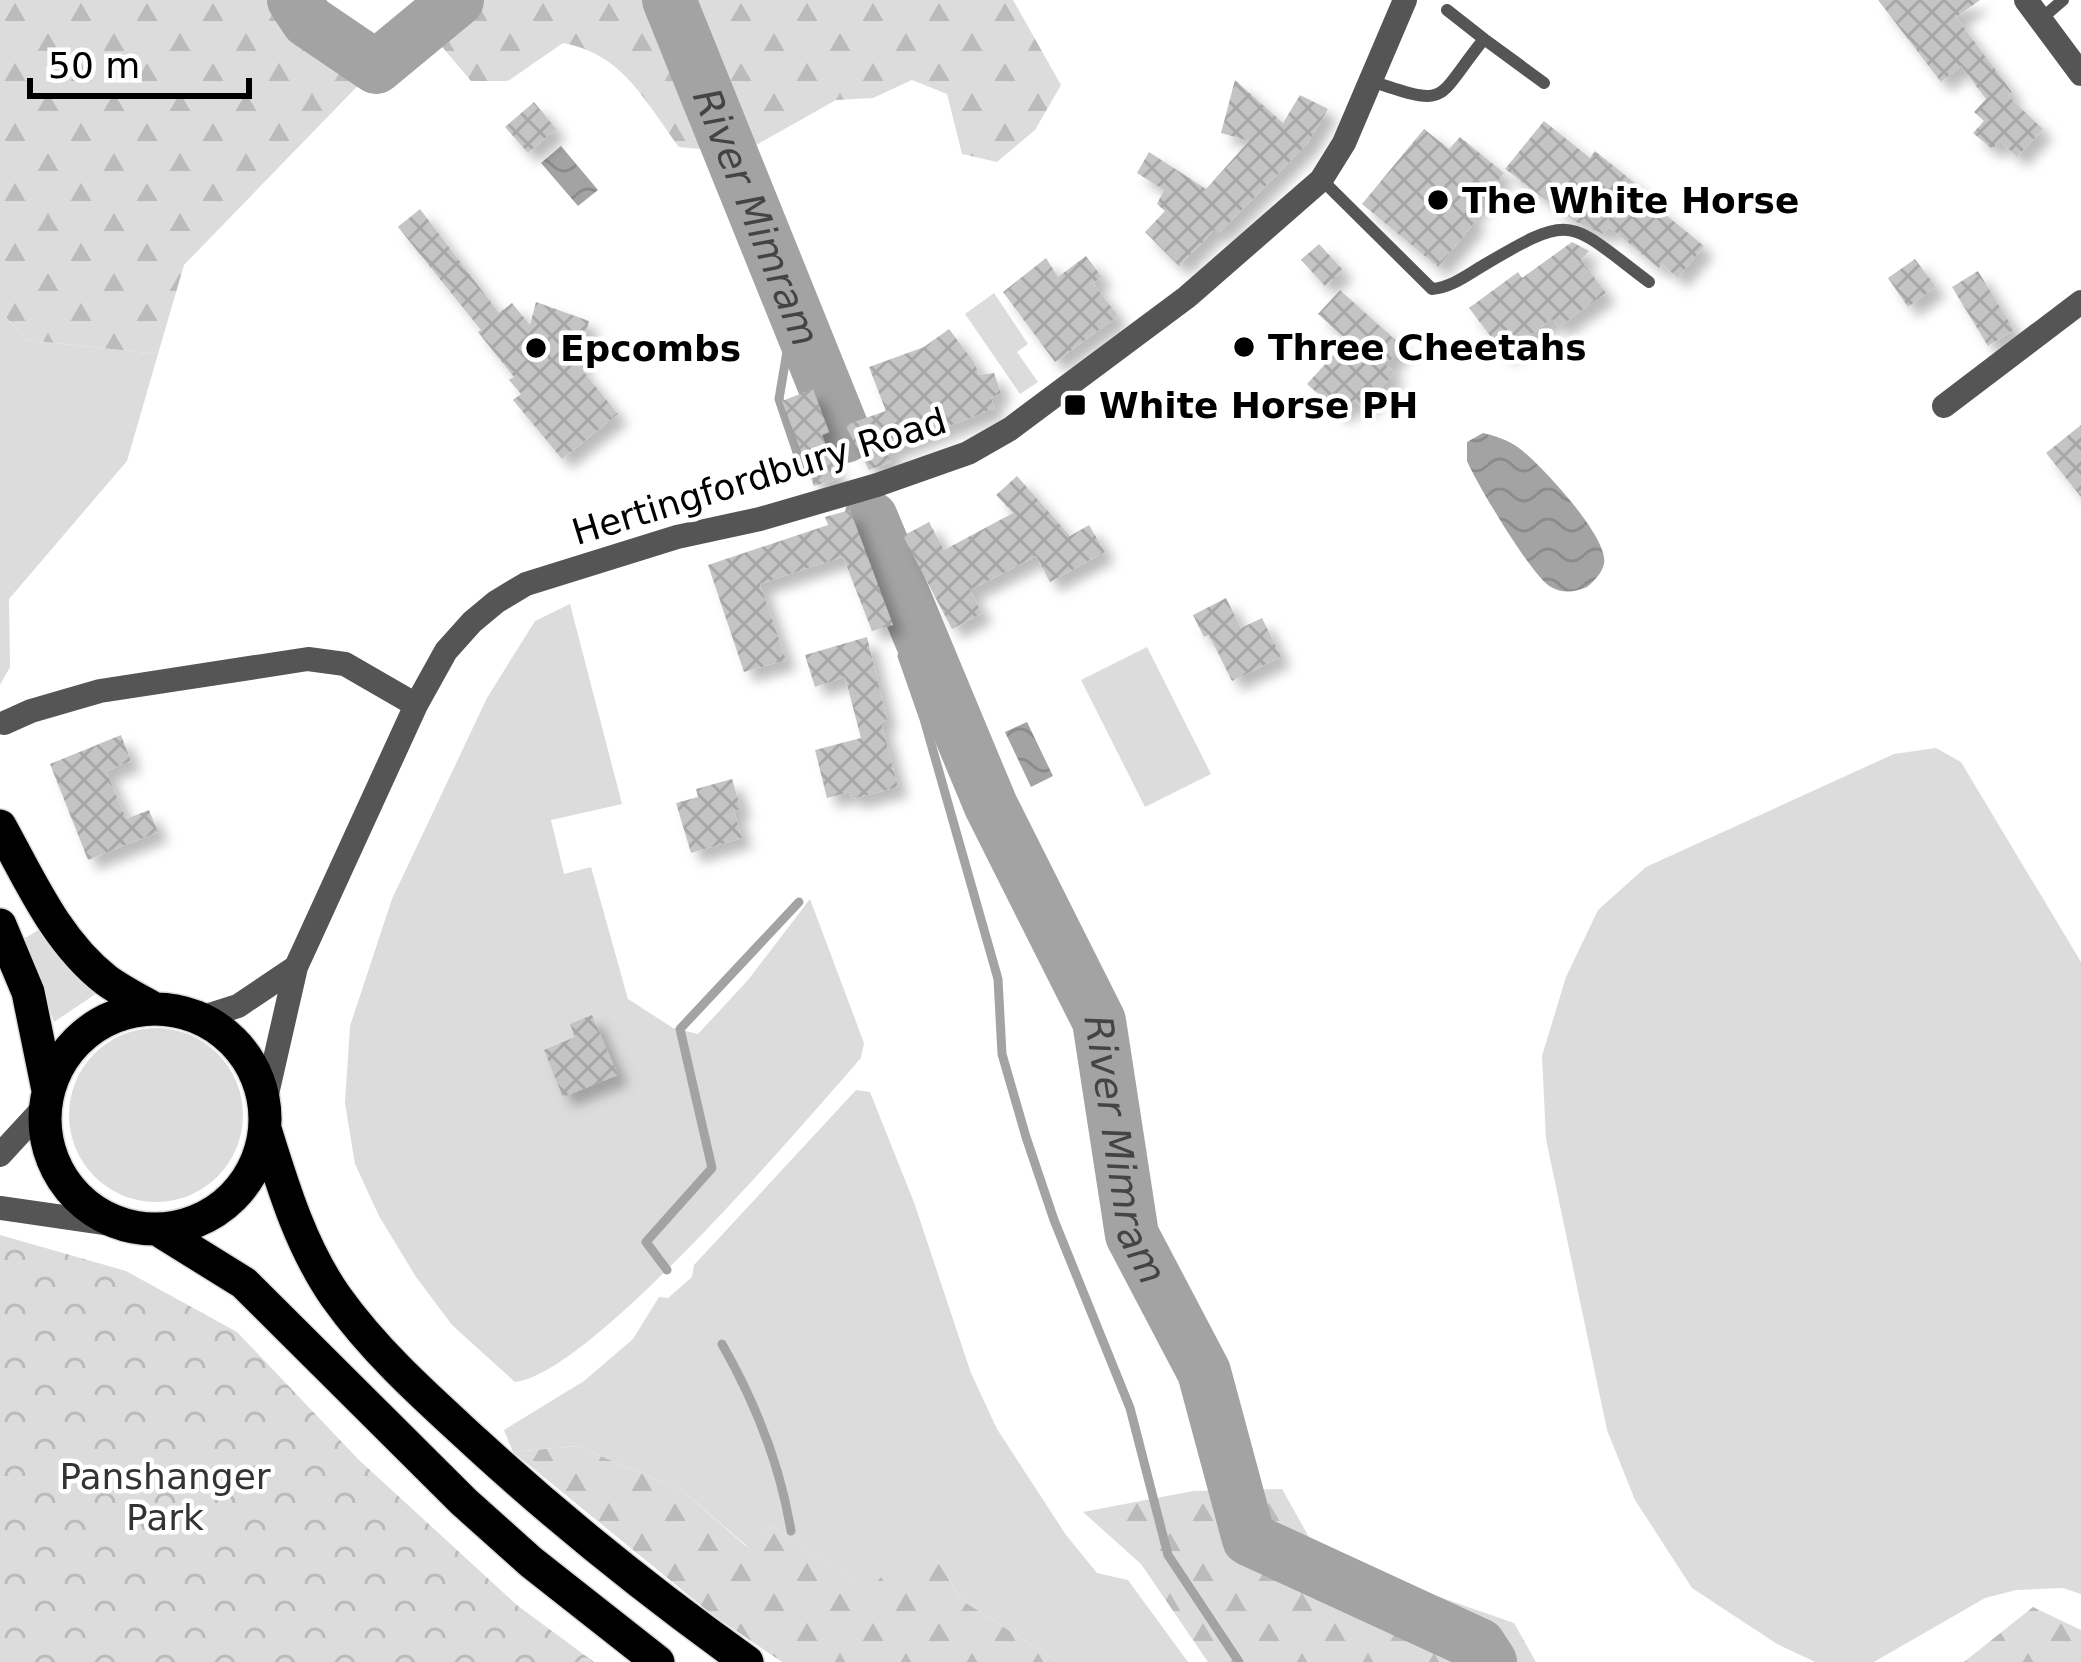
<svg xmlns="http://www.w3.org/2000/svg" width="2081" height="1662" font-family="'DejaVu Sans',sans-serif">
	<defs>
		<pattern id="forest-firs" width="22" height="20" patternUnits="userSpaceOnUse" patternTransform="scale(3)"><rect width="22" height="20" fill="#dcdcdc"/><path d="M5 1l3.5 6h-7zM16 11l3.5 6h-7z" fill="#bbb"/></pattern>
		<pattern id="park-crowns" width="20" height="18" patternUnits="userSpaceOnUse" patternTransform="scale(3)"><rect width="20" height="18" fill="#dcdcdc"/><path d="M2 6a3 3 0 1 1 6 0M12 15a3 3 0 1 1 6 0" fill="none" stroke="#bbb"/></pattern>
		<pattern id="water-waves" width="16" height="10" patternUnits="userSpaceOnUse" patternTransform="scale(3)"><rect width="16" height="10" fill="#a3a3a3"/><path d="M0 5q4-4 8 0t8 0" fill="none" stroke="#8b8b8b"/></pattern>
		<pattern id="building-cross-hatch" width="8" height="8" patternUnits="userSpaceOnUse" patternTransform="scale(3)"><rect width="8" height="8" fill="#c4c4c4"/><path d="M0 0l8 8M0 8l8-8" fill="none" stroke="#a7a7a7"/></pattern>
		<filter id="shadow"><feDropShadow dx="10" dy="10" stdDeviation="6" flood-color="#0004"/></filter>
	</defs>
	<rect width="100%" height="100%" fill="#fff"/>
	<path fill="#dcdcdc" d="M994,293L1028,344L1017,352L1038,382L1020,394L965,314Z
		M0,311L27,340L158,354L127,461L9,599L10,667L0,685Z
		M570,604L622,804L551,820L564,874L591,867L628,999L673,1028L698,1034L748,980L810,899L864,1043L861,1058C803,1124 591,1374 515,1382L452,1325L416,1277L379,1216L355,1164L345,1103L350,1026L392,899L487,698L535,621Z
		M1147,647L1211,774L1145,807L1081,680Z
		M1936,748L1961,762L2081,962V1594L2063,1588L2016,1590L1985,1598L1874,1662H1815L1777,1644L1692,1588L1635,1500L1607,1430L1546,1139L1542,1056L1566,977L1598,910L1646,867L1894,754Z
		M42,928L106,987L54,1022L25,938Z
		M69 1115a87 87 0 1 1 174 0a87 87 0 1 1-174 0Z
		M856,1090L870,1092L915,1205L971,1373L997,1429L1066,1535L1097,1573L1128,1580L1188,1662H1058L963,1601L935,1558L870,1591L771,1526L748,1547L683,1491L577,1446L513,1452L504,1430L584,1381L633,1339L659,1297L668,1298L692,1277L694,1265Z"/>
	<path fill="url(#forest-firs)" d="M0,0H294L308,21L376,67L184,265L158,354L27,340L0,311Z
		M416,0H1013L1061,85L1035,130L997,162L962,154L947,94L912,80L873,98L836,100L742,153L679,147C645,101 623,54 563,43L508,81H471L416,16Z
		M577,1446L683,1491L747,1547L771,1526L869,1590L898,1559L935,1558L963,1601L1058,1662H782L714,1616L513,1452Z
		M1282,1489L1319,1555L1514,1623L1536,1662H1208L1141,1564L1083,1512L1193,1491Z
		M2033,1607L2081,1630V1662H1964Z"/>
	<path fill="url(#park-crowns)" d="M0,1235L126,1271L237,1332L359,1460L518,1606L594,1662H0Z"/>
	<path fill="url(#water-waves)" d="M561,146L598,190L578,206L541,163Z
		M1483,433C1496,436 1508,440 1519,448C1540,464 1610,538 1604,564C1602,573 1594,581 1587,587C1575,592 1563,594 1551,587C1532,577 1477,484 1467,461V442Z
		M1027,722L1053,776L1031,787L1005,732Z"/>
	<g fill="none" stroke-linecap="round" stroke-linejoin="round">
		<path stroke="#a3a3a3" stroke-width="9" d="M794,310L779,399L803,470
			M902,656L924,719L998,979L1002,1054L1026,1137L1054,1220L1130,1408L1168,1555L1239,1662
			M667,1270L646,1242L712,1168L680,1029L799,902
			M722,1344C755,1402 780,1464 791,1531"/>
		<g stroke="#a3a3a3" stroke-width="54">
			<path d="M294,0L308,21L376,67L457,0"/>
			<path id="s1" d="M669,0L845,436"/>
			<path id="s2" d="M871,518L991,806L1099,1021L1132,1235L1204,1372L1249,1539L1479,1645L1490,1662"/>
		</g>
	</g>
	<path fill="url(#building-cross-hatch)" filter="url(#shadow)" d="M1878,0H1980L1956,17L2012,92L2008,96L2043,129L2017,157L2000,141L1992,149L1973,133L1984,121L1974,112L1986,99L1961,66L1941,82Z
		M1235,80L1283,123L1300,95L1328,109L1307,144L1219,233L1215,229L1179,266L1145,232L1165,211L1157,204L1164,190L1137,173L1149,152L1206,189L1249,141L1221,133Z
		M534,102L556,129L528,153L505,127Z
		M1544,121L1590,158L1595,151L1641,188L1638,192L1704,246L1678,278L1662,264L1659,268L1609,227L1603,234L1574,221L1505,169Z
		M1424,129L1449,149L1460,137L1504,173L1469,215L1476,221L1438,267L1362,204Z
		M420,209L499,313L512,303L530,325L536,302L589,321L578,365L618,414L562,459L513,400L521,394L509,380L514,377L478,332L481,330L398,227Z
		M1572,242L1589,251L1581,260L1606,293L1559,327L1552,319L1504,354L1469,308L1518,272L1522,278Z
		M1319,244L1343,270L1325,286L1301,260Z
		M1086,256L1102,277L1093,283L1118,316L1055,362L1003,292L1046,258L1058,277Z
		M1915,259L1936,287L1908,307L1888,278Z
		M1978,271L2014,330L1988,346L1952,287Z
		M1340,290L1403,347L1386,365L1395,373L1363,408L1354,400L1341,414L1307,384L1347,340L1318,314Z
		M949,329L974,362L979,375L994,373L1001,393L991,398L995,408L887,451L891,462L869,470L845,425L886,411L869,367L924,347Z
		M813,389L829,432L822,435L838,479L814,486L782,401Z
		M2081,425V497L2046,453Z
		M1017,476L1070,536L1089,525L1105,552L1050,582L1036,556L970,590L982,613L952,629L903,536L929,522L944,550L1013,513L996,495Z
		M850,510L893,625L872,631L843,557L811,567L760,584L786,660L744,672L708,565L828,525L825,517Z
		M1226,598L1241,628L1262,618L1281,657L1232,681L1209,635L1204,637L1193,615Z
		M867,637L887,720L881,722L898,787L852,799L850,792L827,798L815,750L861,738L845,677L815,687L805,655Z
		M121,735L131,761L106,771L126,819L149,810L158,832L88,860L50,764Z
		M732,779L741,809L734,811L742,838L691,853L676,803L698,797L696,789Z
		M592,1015L618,1075L563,1097L544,1050L575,1037L570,1024Z"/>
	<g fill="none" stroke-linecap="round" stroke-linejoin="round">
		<g stroke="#dbdbdb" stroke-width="36">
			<path id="trunk" d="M0,826C30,880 56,941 106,980C121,991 139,1000 155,1009
				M0,925L28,992L48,1090
				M45 1119a110 110 0 1 1 220 0a110 110 0 1 1-220 0Z
				M265,1129C283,1187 301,1247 336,1297C375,1352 427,1398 476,1443C562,1522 652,1594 747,1662
				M157,1229L244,1283L464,1502L531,1562L658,1662"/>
		</g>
		<path stroke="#555" stroke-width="12" d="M1447,10L1484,39
			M2041,19L2063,0
			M1371,81C1451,108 1434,101 1484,39L1544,83
			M1322,180L1432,289C1452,287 1467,275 1484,265C1575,211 1568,221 1649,282"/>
		<path stroke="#555" stroke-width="24" d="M2026,0L2081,74
			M1944,406L2081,302
			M4,723L31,711L100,691L308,659L345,664L416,705
			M200,1018L238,1006L296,967
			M264,1107L296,967L416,705L446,651L472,622L496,602L526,584L677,537L760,519L877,485L968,453L1010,429L1187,297L1321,180L1344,143L1405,0"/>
		<path stroke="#555" stroke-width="24" d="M0,1155L45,1106
			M0,1208L132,1227"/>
		<use href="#trunk" stroke="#000" stroke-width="33"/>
	</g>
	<g fill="#000" stroke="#fff" stroke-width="4.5">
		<circle cx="1438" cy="200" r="12"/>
		<circle cx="1244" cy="347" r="12"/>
		<circle cx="536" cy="348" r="12"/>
		<rect x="1063" y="393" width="24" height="24" rx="6"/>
	</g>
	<g text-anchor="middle" stroke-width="9" stroke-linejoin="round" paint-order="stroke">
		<g font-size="36" font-weight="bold" fill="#000" stroke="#fff" text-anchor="start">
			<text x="1462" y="213">The White Horse</text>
			<text x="1268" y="360">Three Cheetahs</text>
			<text x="560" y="361">Epcombs</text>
			<text x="1099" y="418">White Horse PH</text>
		</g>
		<g font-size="36" fill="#000" stroke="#fff">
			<text transform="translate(759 476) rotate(-17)" y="13">Hertingfordbury Road</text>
		</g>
		<g font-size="36" fill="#333" stroke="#fff">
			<text x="165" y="1489">Panshanger<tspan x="165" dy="41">Park</tspan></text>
		</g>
		<g font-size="39" font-style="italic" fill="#444" stroke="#fff">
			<text dy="14" stroke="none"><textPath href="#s1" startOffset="234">River Mimram</textPath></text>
			<text dy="14" stroke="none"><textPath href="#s2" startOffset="684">River Mimram</textPath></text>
		</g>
	</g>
	<path d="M30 78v18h219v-18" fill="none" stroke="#000000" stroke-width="6"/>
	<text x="48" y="78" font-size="36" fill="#000000" stroke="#ffffff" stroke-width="9" paint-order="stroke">50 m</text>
</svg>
